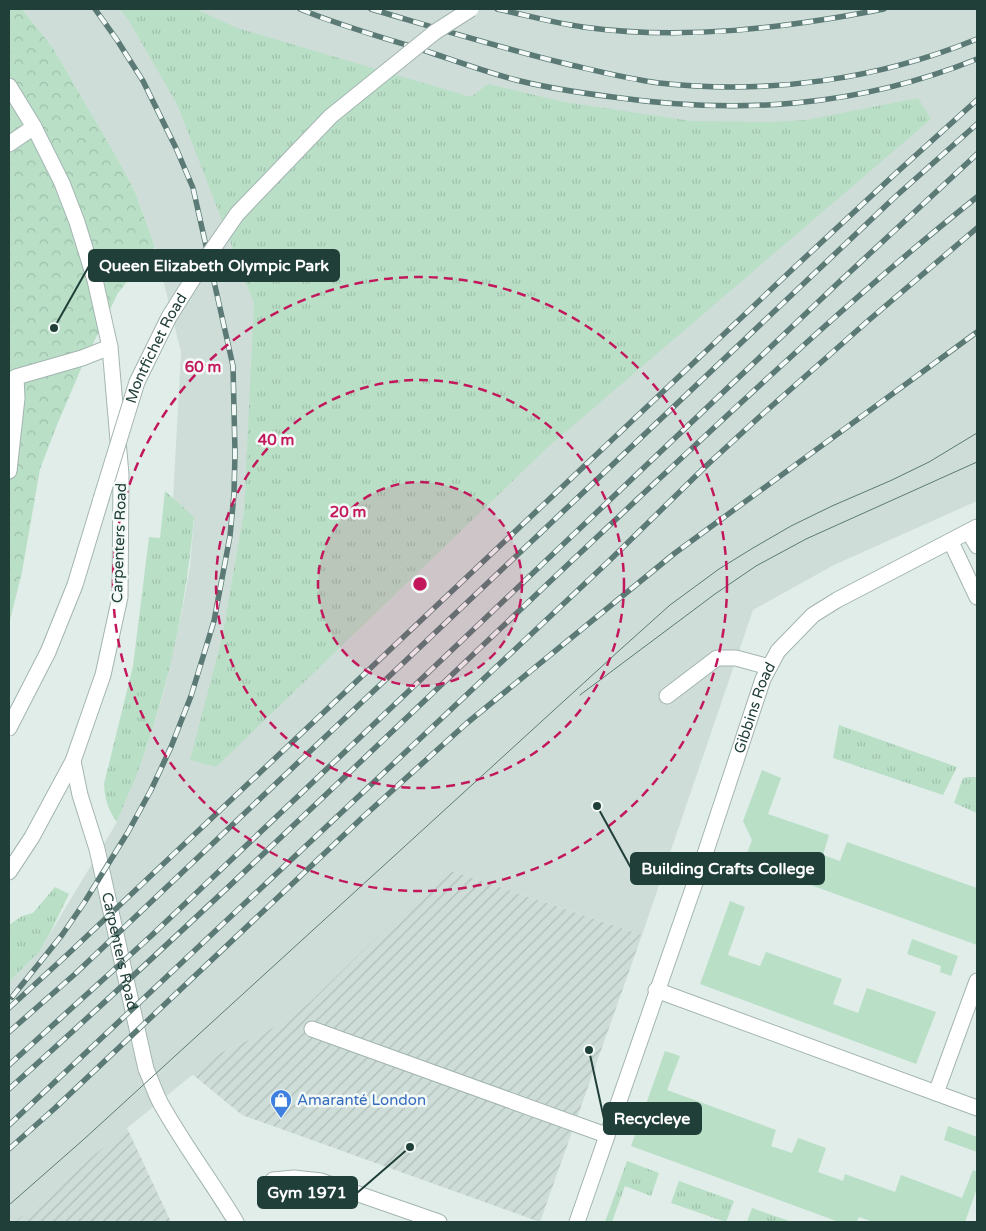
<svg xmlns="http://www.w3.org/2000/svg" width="986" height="1231" font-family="'Varela Round',sans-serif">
	<defs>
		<pattern id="industrial-furrows" width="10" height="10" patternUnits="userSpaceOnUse" patternTransform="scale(1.25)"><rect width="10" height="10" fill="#cfddd8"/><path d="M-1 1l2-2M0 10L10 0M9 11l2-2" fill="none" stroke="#b1bfba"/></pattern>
		<pattern id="grass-tufts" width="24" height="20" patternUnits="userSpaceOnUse" patternTransform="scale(1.25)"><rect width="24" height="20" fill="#b9dfc7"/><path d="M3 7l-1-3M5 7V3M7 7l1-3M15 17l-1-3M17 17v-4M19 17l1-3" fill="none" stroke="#9fc0ac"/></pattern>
		<pattern id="forest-crowns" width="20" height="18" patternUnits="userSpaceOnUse" patternTransform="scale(1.25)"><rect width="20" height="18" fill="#b9dfc7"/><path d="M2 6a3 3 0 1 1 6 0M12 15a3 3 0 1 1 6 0" fill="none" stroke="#9fc0ac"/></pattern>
	</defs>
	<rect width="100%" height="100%" fill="#e1ede9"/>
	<path fill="#cfddd8" d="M22,9H977V501L834,565L753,610L642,935L446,869L310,1002L268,1031L218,1054L77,1169L15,1222H9V982L39,952L117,822L145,753L163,695L182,611L190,567L194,518L173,499L181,352L155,247L135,192L117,158L53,48Z"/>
	<path fill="url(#industrial-furrows)" d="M446,869L642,935L540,1222L242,1115L192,1074L218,1054L268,1031L310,1002Z
		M127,1128L171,1222H15L77,1169Z"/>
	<path fill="url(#grass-tufts)" d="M120,9H196L237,28L471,97L488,84L564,102L691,121L769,122L806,120L918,98L931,119L548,447L216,767L190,760L222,638L244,512L254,303L177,104L129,21Z
		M165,491L194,517C187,598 171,675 145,752C137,776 126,799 117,822C108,810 105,800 104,784L133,666L149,537L160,538Z
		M839,725L957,767L943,795L833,758Z
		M968,777H977V813L954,803L963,778Z
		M55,887L69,894L50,933L39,952L9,982V925L22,916L33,913Z
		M627,1161L659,1173L651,1196L625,1186L612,1222H605Z
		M679,1181L734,1201L726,1222L671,1203Z
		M752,1208L792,1222H747Z"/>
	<path fill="url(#forest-crowns)" d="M9,9H22L53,48L117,158L135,192L155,247L118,293L83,364L57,425L40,469L22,572L9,624Z"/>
	<path fill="#b9dfc7" d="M762,770L781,778L768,814L829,835L823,855L840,861L847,842L977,888V945L744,861L752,840L743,821Z
		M730,901L745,907L728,955L760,966L766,952L842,979L833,1004L858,1013L867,988L936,1012L916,1064L700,984Z
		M912,939L958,956L951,976L940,972L941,966L907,954Z
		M665,1051L680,1056L667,1090L776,1130L771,1146L792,1153L798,1138L826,1148L818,1172L843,1181L845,1174L895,1192L901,1175L962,1198L973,1170L977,1172V1188L965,1222H873L859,1217L856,1222H839L631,1146Z
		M948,1126L977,1137V1152L944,1140Z"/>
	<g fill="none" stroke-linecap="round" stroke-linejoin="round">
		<g stroke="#a3b5b1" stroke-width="17">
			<g id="minor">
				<path d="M9,86L34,127L62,183L77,222L95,280L110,347L121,475L120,597L103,675L73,761L32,837L9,872"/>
				<path d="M9,144L34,127"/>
				<path d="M9,471L17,398L16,377L82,358L110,347"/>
				<path d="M969,532L977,546"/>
				<path d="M951,542L977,597"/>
				<path d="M667,696L717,658H736L769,667"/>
				<path d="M9,728L48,652L75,585L101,499"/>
				<path id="s1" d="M73,761L80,795L97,849L146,1069C151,1080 155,1093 161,1104C184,1145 212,1182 236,1222"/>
				<path d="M656,990L977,1108"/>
				<path d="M312,1029L606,1135"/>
				<path d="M936,1093L977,981"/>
				<path d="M273,1180L294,1178L321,1181L439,1222"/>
				<path id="s2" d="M577,1222L705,854L763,679L778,651L813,615L837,600L977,527"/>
			</g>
		</g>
		<use href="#minor" stroke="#fff" stroke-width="15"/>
		<path stroke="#5b7a75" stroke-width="1" d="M580,695L715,594L756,566L806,539L977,462
			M9,1205L83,1140L622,648L670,605L719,569L753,548L791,526L832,506L892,480L929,462L977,433"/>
		<g stroke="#5b7a75" stroke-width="5.5">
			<path id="rail" d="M300,9C341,26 384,38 426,51C456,61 486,72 516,80C548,88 581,93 613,97C739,115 858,107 977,59
				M371,9C436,28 501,48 567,64C597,71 628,79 659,83C767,95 877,80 977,39
				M497,9C526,15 554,23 583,27C683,41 785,28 884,9
				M12,997L62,935L84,903L128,832L151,790L171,747L191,696L214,621L230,536L234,494L235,453L233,366L193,188L176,148L143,81L117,40L95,9
				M9,1008L68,954L797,265L895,174L977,100
				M9,1032L75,974L895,197L977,124
				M9,1065L151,936L837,284L977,154
				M9,1089C214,905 411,712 612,523C731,412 850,298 977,197
				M9,1125L609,561L706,466L756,420L869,320L977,228
				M9,1149L54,1109L363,817L467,723L675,553L977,332"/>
		</g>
		<use href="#rail" stroke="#f2f9f6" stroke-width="4" stroke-dasharray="11" stroke-linecap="butt"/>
		<g stroke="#a3b5b1" stroke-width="17" stroke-linecap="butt">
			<g id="minor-bridge">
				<path id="s3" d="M101,499L137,382L169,317L201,266L237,214L331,116L435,32L471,9"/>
			</g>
		</g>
		<use href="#minor-bridge" stroke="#fff" stroke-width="15"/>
	</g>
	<circle cx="420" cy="584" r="102" fill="#c2185b" fill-opacity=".12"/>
	<g fill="none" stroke="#c2185b" stroke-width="2.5" stroke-dasharray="9 6">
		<circle cx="420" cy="584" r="102"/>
		<circle cx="420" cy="584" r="204"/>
		<circle cx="420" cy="584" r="307"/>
	</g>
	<defs>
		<g id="shop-pin" transform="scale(1.125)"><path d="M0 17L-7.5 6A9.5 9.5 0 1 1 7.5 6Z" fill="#3f7fe0" stroke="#f2f9f6"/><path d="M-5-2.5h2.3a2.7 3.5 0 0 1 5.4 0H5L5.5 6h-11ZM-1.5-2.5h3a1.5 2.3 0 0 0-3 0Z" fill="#fff"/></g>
	</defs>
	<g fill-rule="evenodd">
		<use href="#shop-pin" x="281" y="1100"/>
	</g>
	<g text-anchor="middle" stroke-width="5" stroke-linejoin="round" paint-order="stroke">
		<g font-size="15" fill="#203f39" stroke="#f2f9f6">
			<text dy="5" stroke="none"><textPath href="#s3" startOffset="161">Montfichet Road</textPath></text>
			<text transform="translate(119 543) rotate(-88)" y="5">Carpenters Road</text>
			<text dy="5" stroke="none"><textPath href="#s2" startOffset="544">Gibbins Road</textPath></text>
			<text dy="5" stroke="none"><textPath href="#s1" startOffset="196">Carpenters Road</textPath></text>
		</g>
		<g font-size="15" fill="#366cbe" stroke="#f2f9f6" text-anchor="start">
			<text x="297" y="1105">Amaranté London</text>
		</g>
	</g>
	<circle cx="420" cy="584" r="8" fill="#c2185b" stroke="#f2f9f6" stroke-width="2.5"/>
	<g font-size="15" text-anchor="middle" font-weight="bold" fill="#c2185b" stroke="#f2f9f6" stroke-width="5" stroke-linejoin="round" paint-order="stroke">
		<text x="203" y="372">60 m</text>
		<text x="276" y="445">40 m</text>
		<text x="348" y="517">20 m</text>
	</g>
	<path fill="none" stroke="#203f39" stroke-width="2" d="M54 328L89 266M597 806L631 868M589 1050L604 1119M410 1147L357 1193"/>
	<g fill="#203f39" stroke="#f2f9f6" stroke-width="2">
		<circle cx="54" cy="328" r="5"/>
		<circle cx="597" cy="806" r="5"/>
		<circle cx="589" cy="1050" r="5"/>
		<circle cx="410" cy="1147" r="5"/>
	</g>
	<g fill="#203f39" stroke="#203f39" stroke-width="2">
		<rect x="89" y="250" width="250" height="31" rx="5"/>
		<rect x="631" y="853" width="193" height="31" rx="5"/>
		<rect x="604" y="1103" width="97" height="31" rx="5"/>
		<rect x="258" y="1177" width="99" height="31" rx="5"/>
	</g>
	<g font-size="16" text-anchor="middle" font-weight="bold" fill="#fff">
		<text x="214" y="271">Queen Elizabeth Olympic Park</text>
		<text x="728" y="874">Building Crafts College</text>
		<text x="652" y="1124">Recycleye</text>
		<text x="307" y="1198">Gym 1971</text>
	</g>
	<rect width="986" height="1231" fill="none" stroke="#203f39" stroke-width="20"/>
</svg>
